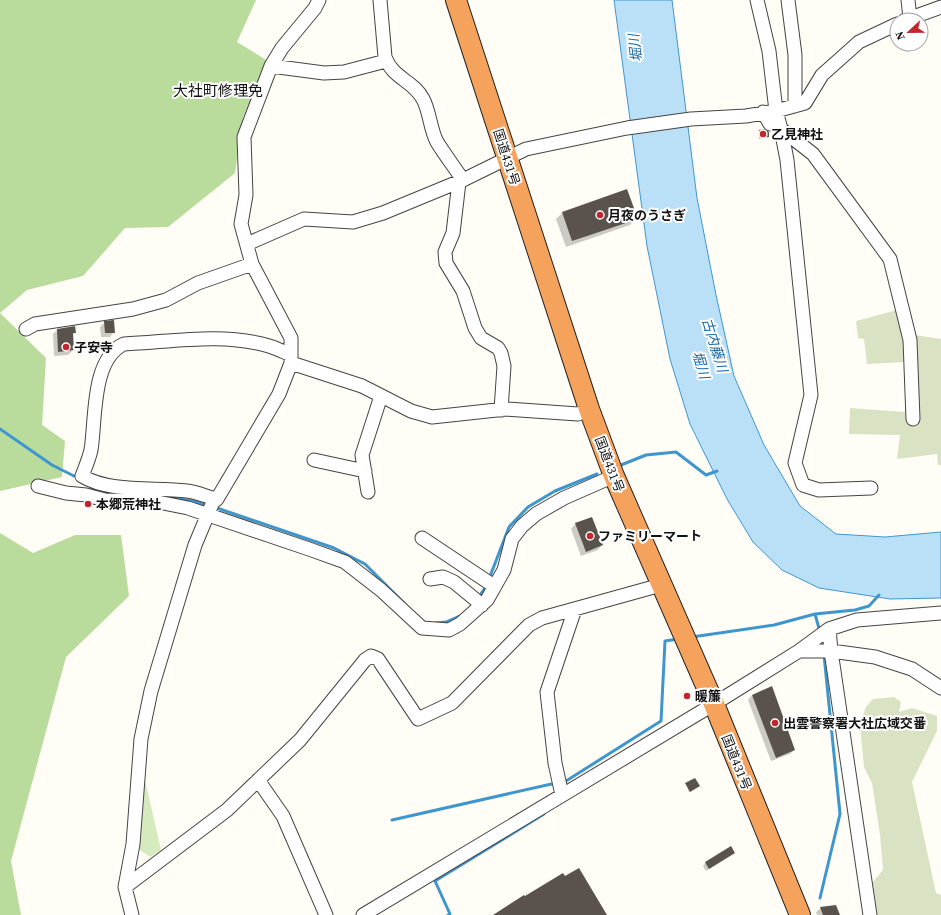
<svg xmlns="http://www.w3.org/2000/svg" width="941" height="915" font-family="'Source Serif 4','Noto Sans JP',serif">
	<rect width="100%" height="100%" fill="#fffdf5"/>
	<path fill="#d5ebbd" d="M142,767L161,850L150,857L137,848Z"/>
	<path fill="#b9dc9c" d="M0,0H256L237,42L268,61L243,117L235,173L168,227L125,228L83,276L27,290L0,313L46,358L42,425L65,441L62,477L0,491Z
		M0,533L33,553L75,535H121L129,596L66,657L11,861L21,915H0Z"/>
	<path fill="#d9e3c4" d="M897,310L902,333L941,339V465H938L937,454L897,459L900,435L849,434L850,408L905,412L906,362L867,364L864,339L858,338L856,321Z
		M894,697L901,702L899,712L912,708L937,716V731L912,782L936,893L941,895V915H877L871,884L883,870L880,835L872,783L864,767L860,724L866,707L873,699Z"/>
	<path fill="#b9e0f7" stroke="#3f96cf" d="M614,0H672L697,198L716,295L734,376L764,445L800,506L836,534L885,537L941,532V598L890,599L819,588L782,570L753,542L727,499L690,424L670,359L647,246Z"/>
	<path fill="#0003" d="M759,131L768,137L759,139Z
		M562,213L636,218L630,225L566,247L556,219Z
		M105,322L114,332L110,337H101L100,327Z
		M57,330L75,333L72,335L73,350L68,355L54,356L53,334Z
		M592,518L602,545L598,550L581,556L571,529L575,524Z
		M752,695L794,750L790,754L771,761L748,700Z
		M686,784L697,787L689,792Z
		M731,848L734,853L731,855L706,871L703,866L705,863Z
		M821,908L839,915H817L816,912Z"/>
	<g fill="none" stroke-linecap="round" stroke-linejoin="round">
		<path stroke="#3f96cf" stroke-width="3" d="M0,429L52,465L78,478
			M621,465L646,455L676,452L706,475L717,471
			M159,496L194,501L208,506
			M214,507L334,548L365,564L405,604
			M489,579L509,527L528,507L555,491L597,474
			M478,598L487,585
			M435,623L446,622L462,615
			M820,632L815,614L855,610L869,606L879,595
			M692,637L774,625L815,614
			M562,782L566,781L661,721L665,641L678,639
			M392,820L556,783
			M820,898L840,814L824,655
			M448,915L450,914L435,881L544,814"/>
	</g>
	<path fill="#5a524d" d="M764,129L769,132V137L760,138L759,130Z
		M627,189L638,219L572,241L562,212Z
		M114,320L115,333H105L104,321Z
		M75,326L76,333H73L74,350L58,352L57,329Z
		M592,517L603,545L586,552L575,523Z
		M772,686L795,750L776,758L752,695Z
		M695,778L700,786L690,792L685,783Z
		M731,846L735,853L709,869L705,862Z
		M579,868L607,915H493L524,895L525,896L563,873L565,876Z
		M836,905L840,915H823L820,907Z"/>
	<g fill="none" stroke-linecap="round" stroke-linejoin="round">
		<g stroke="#444" stroke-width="15">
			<path id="minor" d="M380,0L385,57C393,79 413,80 423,99C430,112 430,129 437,142C445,155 455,168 463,180
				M757,0L769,51L776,111L781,129L813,154L890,259L910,340L913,419
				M788,0L795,55V106
				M908,0L910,18
				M905,20L941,7
				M271,66L324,73L344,72L386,61
				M763,112L770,124
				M781,129L787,160L811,395L795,463L803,485L819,490L871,488
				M459,182L453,233L445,252L446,263L463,291L475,328L481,338L498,348L501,353L504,366L501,410
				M247,244L304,219L353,222L383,213L463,180L526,149L627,128L691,119L746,116L776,111L805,103L822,75L859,42L897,24
				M26,329L35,324L133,309L166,300L198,283L252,264
				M291,363L362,386L411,411L432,417L506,409L578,414L589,409
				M314,460L365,471
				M38,486L66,493L86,495L105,500L158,502L188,508L309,549L345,562L381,590L422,628L449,630L460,624L487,600L504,570L512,539L522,526L536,514L564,498L614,476
				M368,492L362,455L381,396
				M217,499C207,497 197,492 187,491C154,487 110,493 82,476C85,468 89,459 91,450C96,420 91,359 124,344C171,342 222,332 269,346C276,348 284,352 291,355
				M422,538L494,586
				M430,579L443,577L454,582L482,605
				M829,629L831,651L875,657L912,669L941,688
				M799,651H831L870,915
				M258,780L283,816L326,915
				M562,795L555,763L547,692L575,609
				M125,887L227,810L300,740L365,660L371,656L378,659L418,719L452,703L529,625L542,618L661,585
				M132,915L125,887L133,844L141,739L151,691L195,545L213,502L217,499L279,394L291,363V338L252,264L241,224L246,195L244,137L271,66L282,48L315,8L319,0
				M363,915L714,704L799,651L829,629L857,620L941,613"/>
		</g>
		<g stroke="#222" stroke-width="22">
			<path id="highway" d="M456,0L589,409L614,476L714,704L800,915"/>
		</g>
		<use href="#minor" stroke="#fff" stroke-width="13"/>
		<use href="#highway" stroke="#f5a25d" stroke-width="20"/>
	</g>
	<g fill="#c4262e" stroke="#fff" stroke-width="1.5">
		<circle cx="763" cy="134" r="4"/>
		<circle cx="600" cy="215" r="4"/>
		<circle cx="66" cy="347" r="4"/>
		<circle cx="88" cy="504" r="4"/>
		<circle cx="590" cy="536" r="4"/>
		<circle cx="687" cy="696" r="4"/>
		<circle cx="775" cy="723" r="4"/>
	</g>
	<g text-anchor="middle" stroke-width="4" stroke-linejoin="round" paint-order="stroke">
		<g font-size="13" font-weight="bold" fill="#111" stroke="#fff" text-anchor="start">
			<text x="771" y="139">乙見神社</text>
			<text x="608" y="220">月夜のうさぎ</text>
			<text x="74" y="352">子安寺</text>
			<text x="96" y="509">本郷荒神社</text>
			<text x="598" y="541">ファミリーマート</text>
			<text x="695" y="701">暖簾</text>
			<text x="783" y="728">出雲警察署大社広域交番</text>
		</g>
		<g font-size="13" fill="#111" stroke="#fff">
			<text transform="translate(507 157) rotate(72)" y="5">国道431号</text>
			<text transform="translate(610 464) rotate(69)" y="5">国道431号</text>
			<text transform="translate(737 762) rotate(68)" y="5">国道431号</text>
		</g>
		<g font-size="14" font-style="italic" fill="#1768a6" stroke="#fff">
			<text transform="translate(635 48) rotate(-97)" y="5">堀川</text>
			<text transform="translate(715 345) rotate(73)" y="5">古内藤川</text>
			<text transform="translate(701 365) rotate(73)" y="5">堀川</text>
		</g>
		<g font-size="15" fill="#111" stroke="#fff">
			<text x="218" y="96">大社町修理免</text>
		</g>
	</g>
	<g transform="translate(909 32) rotate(248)"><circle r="19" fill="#ffffff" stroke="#a0a0a0"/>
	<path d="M0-3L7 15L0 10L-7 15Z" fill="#c4262e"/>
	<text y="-6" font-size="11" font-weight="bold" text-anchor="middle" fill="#111111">N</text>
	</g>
</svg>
